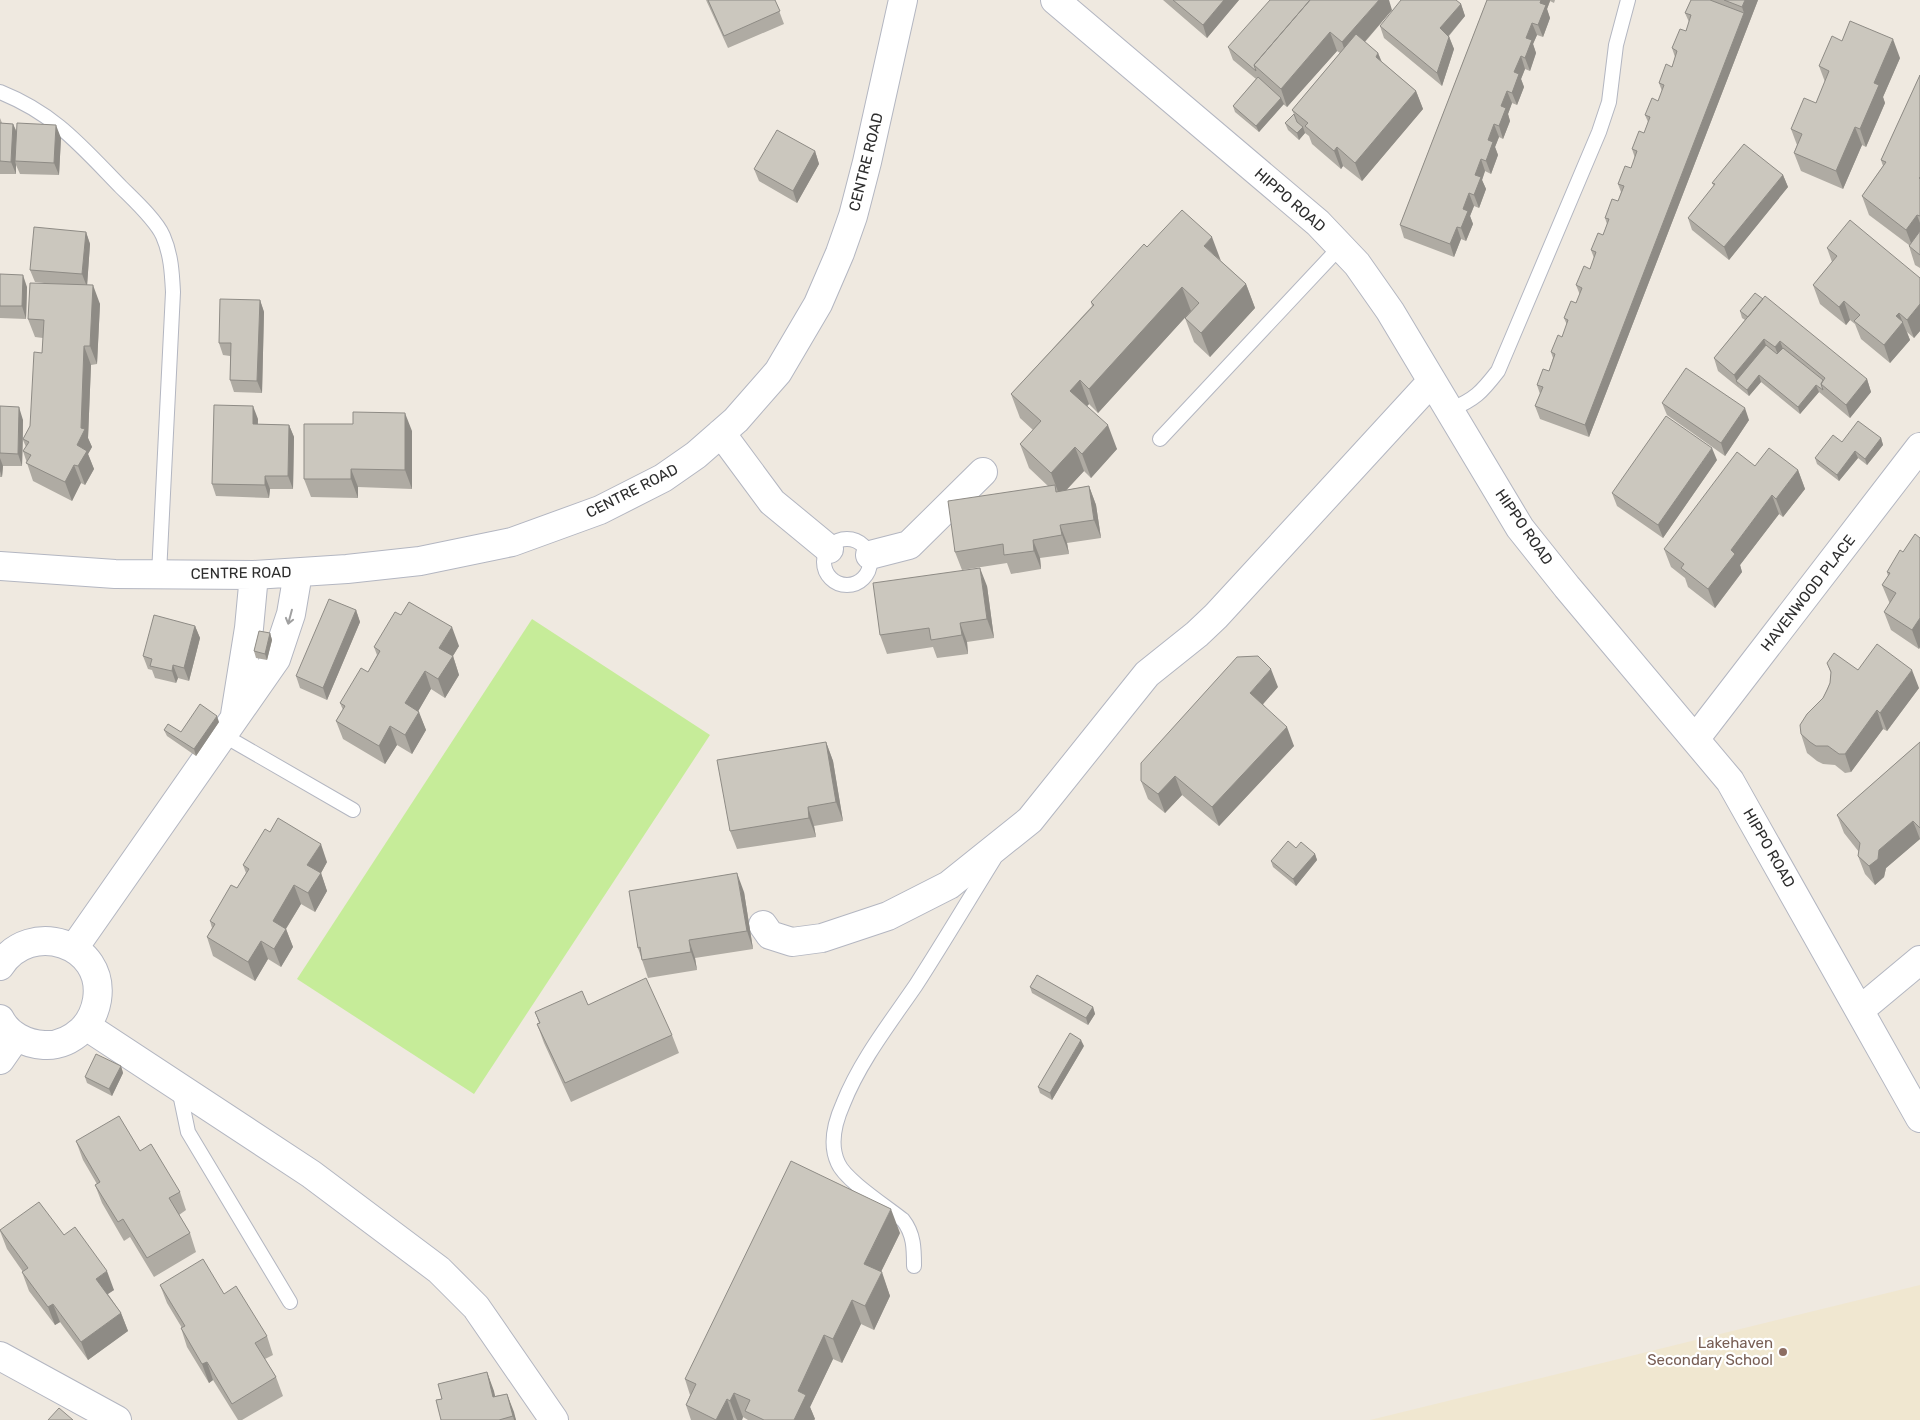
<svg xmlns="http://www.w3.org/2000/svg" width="1920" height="1420" font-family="Rubik,sans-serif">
	<rect width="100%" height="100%" fill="#efe9e0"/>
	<path fill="#f0e7d0" d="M1920,1285V1420H1370Z"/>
	<path fill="#c6ec99" d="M532,619L710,735L474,1094L297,979Z"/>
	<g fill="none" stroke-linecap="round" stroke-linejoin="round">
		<g stroke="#b3b6c1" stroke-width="16">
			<path id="service" d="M0,92C55,114 81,146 121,187C134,200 156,220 163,236C171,254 172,273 173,292L159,574
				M1450,410C1475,399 1481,393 1498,371L1599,132L1609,102L1616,45L1628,0
				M1160,439L1340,247
				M824 562a23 23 0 1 1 46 0a23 23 0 1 1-46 0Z
				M223,735L353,810
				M179,1089L188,1132L290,1302
				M914,1266C914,1249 914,1234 903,1220C887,1207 845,1180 838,1163C829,1144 835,1122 843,1104C860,1061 890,1023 916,985C943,943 968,901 994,859"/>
		</g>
		<g stroke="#b3b6c1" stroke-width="30">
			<path id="minor" d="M1055,0L1318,223L1357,264L1390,311L1520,528L1567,587L1730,781L1920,1118
				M721,433L772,502L829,549
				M870,555L909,545L983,472
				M0,566L115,574L254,575L347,569L420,561L512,542L600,510L663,478L696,455L736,420L778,372L818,304L840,253L853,216L867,162L903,0
				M235,715L249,628L254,575
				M1696,738L1920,447
				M763,925L770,935L792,942L822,938L888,916L949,885L1030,820L1147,674L1197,634L1216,616L1432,381
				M74,948L276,659L291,614L298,573
				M0,966C30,919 106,943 97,1000C95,1012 90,1022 82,1030C71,1040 58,1046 44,1045C26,1044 8,1035 0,1019
				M1860,1010L1920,960
				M86,1026L311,1174L439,1270L476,1307L554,1420
				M0,1060L16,1037
				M0,1356L117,1420"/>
		</g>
		<use href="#service" stroke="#fff" stroke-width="14"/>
		<use href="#minor" stroke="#fff" stroke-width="28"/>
	</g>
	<path fill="#afaba3" d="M706,0H775L784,24L728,48Z
		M1163,0H1239L1207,38Z
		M1487,0H1555L1554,3L1550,1L1547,9L1550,18L1543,37L1537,35L1533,44L1536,53L1530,71L1525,69L1521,79L1524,87L1517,105L1512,103L1508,114L1510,121L1503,139L1499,137L1495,147L1498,155L1491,174L1485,171L1482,180L1486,189L1479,208L1474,206L1470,216L1473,224L1466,241L1461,239L1454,257L1404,238L1400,225Z
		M1691,0H1758L1589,437L1540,419L1535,406L1540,394L1537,385L1549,371L1553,358L1551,352L1562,337L1567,325L1564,318L1576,303L1580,295L1576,285L1590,269L1594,258L1591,250L1603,235L1607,224L1605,218L1618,201L1621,192L1618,184L1631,168L1635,158L1632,149L1644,133L1648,122L1645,115L1658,101L1662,91L1659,83L1672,67L1675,57L1672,48L1686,31L1689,22L1685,13Z
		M1461,4L1465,16L1449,36L1454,49L1442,86L1384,38L1380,26Z
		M1392,10L1365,42L1378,53L1382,62L1416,91L1423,109L1362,181L1343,166L1341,169L1312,144L1309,136L1305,133L1299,140L1288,130L1285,123L1294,114L1292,110L1340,53L1337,51L1287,107L1283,104L1259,132L1235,112L1233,106L1256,79L1233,60L1228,47Z
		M1842,41L1900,58L1883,97L1885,103L1866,147L1862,145L1843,189L1801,171L1794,153L1797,145L1791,129L1816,103L1825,82L1819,66Z
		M1920,75V268L1915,265L1909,246V245L1869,215L1862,196L1883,166L1881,160Z
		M0,118L2,123L13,124L17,132L61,138L59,175L20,174L16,165V174H0Z
		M815,151L819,164L797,203L759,181L754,169Z
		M1783,175L1788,187L1729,260L1692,230L1688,218L1714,186L1712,183Z
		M86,232L90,244L87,285L100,304L97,364L91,365L88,438L92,447L88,454L94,469L85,485L81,483L72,501L33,481L23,451L26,447L23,440L22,466H3L2,477H0V406L23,420V439L30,426L42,353L43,338L35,337L28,319L44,283L35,282L30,270Z
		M1147,247L1221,261L1246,284L1255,308L1210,357L1194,342L1185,318L1191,311L1098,413L1089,404L1087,406L1117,449L1091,478L1084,471L1066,490L1089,486L1096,505L1101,538L1067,543L1069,554L1040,558L1041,569L1011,574L1007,563L962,570L955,552L1048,486L1029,468L1020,444L1033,430L1020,418L1011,394L1092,306L1091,302Z
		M1827,248L1920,278V331L1914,338L1907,332L1910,340L1890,363L1861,339L1855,324L1850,320L1846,325L1820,304L1813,285L1832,262Z
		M0,274L27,287L26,319L0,318Z
		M260,300L264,312L262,393L234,392L230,380V356L223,355L219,343Z
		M1740,311L1867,379L1871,392L1850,418L1819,392L1800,414L1761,382L1749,396L1718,371L1714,358L1745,320L1742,318Z
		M1662,403L1749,420L1725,456L1667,415Z
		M258,419V424L289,425L294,437L293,489H270L269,498L216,496L212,484Z
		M353,424L412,431V489L358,487V498L311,497L304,479Z
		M1881,438L1883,445L1867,465L1858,458L1839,481L1817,464L1815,458L1842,442Z
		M1717,460L1663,538L1617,506L1612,493Z
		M1755,466L1798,470L1805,489L1783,517L1779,514L1740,565L1742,572L1715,608L1688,587L1685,578L1671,567L1664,549Z
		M1920,538V647L1919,649L1891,630L1884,612L1890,604L1882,585L1888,576L1887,572L1903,552Z
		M987,586L994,638L967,642L968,654L937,658L933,647L887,654L880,635Z
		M356,610L360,622L327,700L300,688L296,676Z
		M195,626L200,638L189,681L178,678L176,683L155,678L152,670L148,669L143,656Z
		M270,633L272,640L267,660L256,658L254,651Z
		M459,646L453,656L459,675L445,698L431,689L418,711L426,730L412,754L397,745L385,764L343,739L336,721L343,710L340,703L368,672L377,655L374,647Z
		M1827,663L1858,670L1919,688L1887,731L1883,729L1851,772L1845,773L1835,765L1823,764L1817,761L1807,753L1801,734L1823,698L1830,683L1831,673Z
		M1278,687L1263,704L1294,746L1219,826L1182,795L1165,813L1148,799L1141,781Z
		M219,722L196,756L167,736L164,730L181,732Z
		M826,742L833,761L843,821L814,826L816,837L737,849L730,831Z
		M1920,742V840V839L1886,868L1884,877L1875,885L1865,874L1858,856L1859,852L1844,833L1837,815Z
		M1296,848L1315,854L1317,860L1296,886L1273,867L1271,861Z
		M327,862L321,873L327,891L315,912L301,904L286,929L293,947L281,967L268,959L255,981L213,956L207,937L212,928L210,921L237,888L246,873L243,865Z
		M744,892L753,949L695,958L697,970L648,978L638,948Z
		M1030,987L1093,1007L1095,1014L1088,1025L1032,993Z
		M535,1012L672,1035L679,1053L571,1102L544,1043L537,1024L539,1023Z
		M1084,1046L1052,1100L1040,1093L1038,1087Z
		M121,1066L123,1073L112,1096L87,1083L85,1077Z
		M76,1141L140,1151L180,1192L186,1210L179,1215L190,1233L196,1252L154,1277L130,1237L124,1241L102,1203L95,1185L97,1184L83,1160Z
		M0,1231L64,1235L114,1290L108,1294L121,1313L128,1331L88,1360L60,1322L55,1325L29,1291L22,1272H23L7,1249Z
		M900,1233L881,1272L890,1296L874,1330L861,1324L842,1363L833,1359L810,1407L815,1419L814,1420H748L743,1417L742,1420H691L686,1405L690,1395L685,1379Z
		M160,1285L267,1336L273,1355L265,1359L276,1377L283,1396L242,1420H238L213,1380L209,1383L187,1347L181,1328H182L167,1303Z
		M487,1372L495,1396L507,1394L516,1420H441L442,1399Z"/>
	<path fill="#8e8b85" d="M1224,0H1239L1207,38L1203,25Z
		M1379,0H1389L1392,10L1348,61L1342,42Z
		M1541,0H1550V1L1547,9L1550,18L1543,37L1538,25L1540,3Z
		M1745,0H1758L1589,437L1585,425L1744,13L1742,7Z
		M1461,4L1465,16L1444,41L1440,28Z
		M1532,23L1537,35L1533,44L1536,53L1530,71L1525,58L1526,38Z
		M1330,32L1337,51L1287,107L1281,89Z
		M1449,37L1454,49L1442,86L1437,73Z
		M1893,39L1900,58L1883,97L1885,103L1866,147L1860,129L1874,83Z
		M1378,53L1385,71L1376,57Z
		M1521,56L1525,69L1521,79L1524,87L1517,105L1512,93L1514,72Z
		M1416,91L1423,109L1362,181L1355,163Z
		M1507,91L1512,103L1508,114L1510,121L1503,139L1499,126L1501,106Z
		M1281,98L1284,104L1259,132L1256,126Z
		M13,124L18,136L15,161L16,165V174L11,162Z
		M1494,124L1499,137L1495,147L1498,155L1491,174L1486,161L1488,140Z
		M56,125L61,138L59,175L54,163Z
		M1303,127L1305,133L1299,140L1297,133Z
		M1855,127L1862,145L1843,189L1836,171Z
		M1337,147L1343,166L1341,169L1334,151Z
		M815,151L819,164L797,203L793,191Z
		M1481,159L1485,171L1482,180L1486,189L1479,208L1474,195L1475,175Z
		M1783,175L1788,187L1729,260L1724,247Z
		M1469,193L1474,206L1470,216L1473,224L1466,241L1461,228L1463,209Z
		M1917,215L1920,223V239L1913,248L1906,230Z
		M1457,227L1461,239L1454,257L1450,244Z
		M86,232L90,244L87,287L82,274Z
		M1212,237L1221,261L1204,246Z
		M23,275L27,287L26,319L22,306Z
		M1246,284L1255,308L1210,357L1201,333Z
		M93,285L100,304L97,364L90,346Z
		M1182,287L1191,311L1098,413L1089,389Z
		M260,300L264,312L262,393L257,381Z
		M1844,301L1850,320L1846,325L1839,307Z
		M1920,304V331L1914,338L1907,320Z
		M1899,313L1910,340L1890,363L1884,345L1896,316Z
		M1764,339L1768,351L1736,381L1739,387L1734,375Z
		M1780,341L1785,354L1780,360L1775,347Z
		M84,346L91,365L88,438L92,447L88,454L94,469L85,485L78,466L77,445L81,428Z
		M1759,375L1761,382L1749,396L1747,390Z
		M1867,379L1871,392L1850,418L1846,405Z
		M1080,380L1089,404L1079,415L1070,391Z
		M1816,385L1819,392L1800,414L1798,407Z
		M253,406L258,419L257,436L253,424Z
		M19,407L23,420L22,466L18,454Z
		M1745,408L1749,420L1725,456L1721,443Z
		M405,413L412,431V489L405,470Z
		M289,425L294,437L293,489L288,476Z
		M1108,425L1117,449L1091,478L1082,454Z
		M1881,438L1883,445L1867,465L1865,459Z
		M1075,447L1084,471L1060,497L1051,473Z
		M1712,448L1717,460L1663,538L1658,525Z
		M1855,451L1858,458L1839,481L1837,475Z
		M0,458L3,466L2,477L0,471Z
		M74,465L81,483L72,501L65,482Z
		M351,469L358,487V498L351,479Z
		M1798,470L1805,489L1783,517L1776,499Z
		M265,476L270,489L269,498L265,485Z
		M1089,486L1096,505L1101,538L1094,520Z
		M1772,495L1779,514L1740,565L1742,572L1715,608L1708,589L1731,550Z
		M1060,525L1067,543L1069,554L1062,535Z
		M1033,540L1040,558L1041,569L1034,551Z
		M980,568L987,586L994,638L987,619Z
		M356,610L360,622L327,700L323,688Z
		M1920,618V647L1919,649L1912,630Z
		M960,623L967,642L968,654L962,635Z
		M195,626L200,638L189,681L184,668Z
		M452,627L459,646L451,659L453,656L459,675L445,698L438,679L439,648Z
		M270,633L272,640L267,660L265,654Z
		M173,665L178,678L176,683L172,671Z
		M1271,669L1278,687L1257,711L1250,693Z
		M1912,670L1919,688L1887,731L1880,713Z
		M425,671L431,689L412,722L405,703Z
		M1877,710L1883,729L1851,772L1845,754Z
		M419,712L426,730L412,754L405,735Z
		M217,716L219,722L196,756L194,749Z
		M390,726L397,745L385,764L379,746Z
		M1287,727L1294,746L1219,826L1212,807Z
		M826,742L833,761L843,821L836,802Z
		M1175,776L1182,795L1165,813L1158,794Z
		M808,807L814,826L816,837L809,818Z
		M1913,821L1920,839L1886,868L1884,877L1875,885L1869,866L1879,850Z
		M321,844L327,862L321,873L327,891L315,912L308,893L307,865Z
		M1315,854L1317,860L1296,886L1293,879Z
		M737,873L744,892L753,949L747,931Z
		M294,885L301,904L279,940L273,921Z
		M286,929L293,947L281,967L274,949Z
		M689,940L695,958L697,970L691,952Z
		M261,941L268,959L255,981L248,962Z
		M1093,1007L1095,1014L1088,1025L1086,1018Z
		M1081,1040L1084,1046L1052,1100L1050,1093Z
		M121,1066L123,1073L112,1096L109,1089Z
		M891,1209L900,1233L873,1288L864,1264Z
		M107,1271L114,1290L103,1297L96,1279Z
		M882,1272L890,1296L874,1330L865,1306Z
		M852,1300L861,1324L842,1363L833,1339Z
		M53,1304L60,1322L55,1325L48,1307Z
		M121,1313L128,1331L88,1360L81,1342Z
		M824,1335L833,1359L810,1407L815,1419L814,1420H794L798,1391Z
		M207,1362L213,1380L209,1383L202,1364Z
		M487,1372L494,1391L499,1415L493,1397Z
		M734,1393L743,1417L742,1420H737L730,1401Z
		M507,1394L514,1412L516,1420H514L513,1416Z
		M727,1399L734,1420H716Z"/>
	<path fill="#cbc7be" stroke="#8e8b85" d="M708,0H775L780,11L724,36Z
		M1173,0H1224L1203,25Z
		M1270,0H1310L1254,65L1256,71L1228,47Z
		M1310,0H1379L1342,42L1330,32L1281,89L1254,65Z
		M1401,0H1456L1461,4L1440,28L1449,37L1437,73L1380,26Z
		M1487,0H1541L1540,3L1546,5L1538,25L1532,23L1526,38L1532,40L1525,58L1521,56L1514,72L1519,74L1512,93L1507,91L1501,106L1506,108L1499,126L1494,124L1488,140L1493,142L1486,161L1481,159L1475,175L1481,177L1474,195L1469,193L1463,209L1468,211L1461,228L1457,227L1450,244L1400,225Z
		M1691,0H1710L1744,13L1585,425L1535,406L1543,387L1537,385L1543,369L1549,371L1555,354L1551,352L1558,335L1562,337L1568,320L1564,318L1571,301L1576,303L1582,288L1576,285L1584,266L1590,269L1596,252L1591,250L1598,233L1603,235L1609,219L1605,218L1612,199L1618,201L1624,186L1618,184L1625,166L1631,168L1637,151L1632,149L1639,131L1644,133L1650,117L1645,115L1652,98L1658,101L1664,85L1659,83L1666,64L1672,67L1677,51L1672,48L1680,29L1686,31L1691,15L1685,13Z
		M1724,0H1745L1742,7Z
		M1850,21L1893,39L1874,83L1879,85L1860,129L1855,127L1836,171L1794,153L1802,134L1791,129L1804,98L1816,103L1829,71L1819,66L1832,36L1842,41Z
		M1356,34L1378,53L1376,57L1416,91L1355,163L1337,147L1334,151L1305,126L1308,123L1292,110Z
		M1920,75V177L1919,178L1920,179V216L1917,215L1906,230L1862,196L1886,162L1881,160Z
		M1258,77L1281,98L1256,126L1233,106Z
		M1294,114L1297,122L1303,127L1297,133L1285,123Z
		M0,123L13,124L11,162L0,161Z
		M17,123L56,125L54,163L15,161Z
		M777,130L815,151L793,191L754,169Z
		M1744,144L1783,175L1724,247L1688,218L1715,184L1712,183Z
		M1182,210L1212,237L1204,246L1246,284L1201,333L1185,318L1199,303L1182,287L1089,389L1080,380L1070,391L1108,425L1082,454L1075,447L1051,473L1020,444L1041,421L1011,394L1094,305L1091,302L1144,244L1147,247Z
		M1850,220L1920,278V304L1907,320L1899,313L1896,316L1903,322L1884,345L1854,321L1860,315L1844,301L1839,307L1813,285L1837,256L1827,248Z
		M34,227L86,232L82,274L30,270Z
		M1920,231V255L1909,246Z
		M0,274L23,275L22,306H0Z
		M30,283L93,285L90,346H84L81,428L85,429L77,445L87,451L78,466L74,465L65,482L26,463L31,455L23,451L29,442L23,439L30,426L34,352L42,353L44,320L28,319Z
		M1755,293L1763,299L1748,317L1740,311Z
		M1765,296L1867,379L1846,405L1821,384L1825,378L1780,341L1775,347L1764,339L1734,375L1714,358Z
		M220,299L260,300L257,381L230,380L231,343H219Z
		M1766,345L1777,354L1783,348L1823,380L1821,384L1823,390L1816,385L1798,407L1759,375L1747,390L1736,381Z
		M1686,368L1745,408L1721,443L1662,403Z
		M214,405L253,406V424L289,425L288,476H265V485L212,484Z
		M0,406L19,407L18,454L0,453Z
		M353,412L405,413V470L351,469V479H304V424H353Z
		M1666,416L1712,448L1658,525L1612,493Z
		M1858,421L1881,438L1865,459L1855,451L1837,475L1815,458L1833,435L1842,442Z
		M1769,448L1798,470L1776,499L1772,495L1731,550L1735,554L1708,589L1681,568L1684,564L1664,549L1737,452L1755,466Z
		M1055,485L1056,492L1089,486L1094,520L1060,525L1062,535L1033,540L1034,551L1004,555L1003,544L955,552L948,501Z
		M1915,534L1920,538V618L1912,630L1884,612L1896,593L1882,585L1890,573L1887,572L1900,550L1903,552Z
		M980,568L987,619L960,623L962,635L931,640L929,628L880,635L873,583Z
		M329,599L356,610L323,688L296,676Z
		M409,602L452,627L439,648L453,656L438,679L425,671L405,703L419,712L405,735L390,726L379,746L336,721L345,706L340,703L361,668L368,672L380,651L374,647L395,612L401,615Z
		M154,615L195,626L184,668L173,665L172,671L150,666L152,659L143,656Z
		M259,631L270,633L265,654L254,651Z
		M1877,644L1912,670L1880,713L1877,710L1845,754H1839L1828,746H1816L1810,742L1801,734L1800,725L1807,714L1823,698L1827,690L1830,683L1831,672L1827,663L1834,653L1858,670Z
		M1258,656L1271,669L1250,693L1287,727L1212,807L1175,776L1158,794L1141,781V763L1237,657Z
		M200,704L217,716L194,749L164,730L168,724L181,732Z
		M826,742L836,802L808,807L809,818L730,831L717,760Z
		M1920,742V828L1913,821L1879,850L1878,859L1869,866L1858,856L1860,843L1837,815Z
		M278,818L321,844L307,865L321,873L308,893L294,885L273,921L286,929L274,949L261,941L248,962L207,937L215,924L210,921L231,885L237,888L249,869L243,865L265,829L270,832Z
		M1288,841L1296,848L1301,842L1315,854L1293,879L1271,861Z
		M737,873L747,931L689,940L691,952L642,960L640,947L638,948L629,891Z
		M1037,975L1093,1007L1086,1018L1030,987Z
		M646,978L672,1035L565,1083L537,1024L540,1023L535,1012L582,991L588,1005Z
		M1070,1033L1081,1040L1050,1093L1038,1087Z
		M96,1054L121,1066L109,1089L85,1077Z
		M119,1116L140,1151L151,1144L180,1192L169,1198L190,1233L147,1258L123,1219L118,1222L95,1185L100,1182L76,1141Z
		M791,1161L891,1209L864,1264L882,1272L865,1306L852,1300L833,1339L824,1335L798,1391L806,1395L794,1420H764L745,1411L750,1400L734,1393L730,1401L727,1399L716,1420L686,1405L696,1384L685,1379Z
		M39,1202L64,1235L75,1227L107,1271L96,1279L121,1313L81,1342L53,1304L48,1307L22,1272L28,1268L0,1230Z
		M203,1259L224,1294L236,1286L267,1336L255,1343L276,1377L232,1404L207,1362L202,1364L181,1328L185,1326L160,1285Z
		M487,1372L493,1397L507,1394L513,1416L499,1420H441L436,1400L442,1399L438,1384Z
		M59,1408L73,1420H48Z"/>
	<defs><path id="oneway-shaft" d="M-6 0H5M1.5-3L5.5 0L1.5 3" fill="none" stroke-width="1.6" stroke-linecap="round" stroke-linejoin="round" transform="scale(1.25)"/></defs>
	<use stroke="#a0a0a0" href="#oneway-shaft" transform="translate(290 617) rotate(105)"/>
	<circle fill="#8d6e63" stroke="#fff" stroke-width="2" cx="1783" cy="1352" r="5"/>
	<g text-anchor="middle" stroke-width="4.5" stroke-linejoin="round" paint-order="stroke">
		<g font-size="15" fill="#2d2d2d" stroke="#fff">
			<text transform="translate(866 162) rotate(-76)" y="5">CENTRE ROAD</text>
			<text transform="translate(1290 200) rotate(41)" y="5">HIPPO ROAD</text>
			<text transform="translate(632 491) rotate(-27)" y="5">CENTRE ROAD</text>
			<text transform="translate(1524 527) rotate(55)" y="5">HIPPO ROAD</text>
			<text transform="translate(241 573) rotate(-1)" y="5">CENTRE ROAD</text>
			<text transform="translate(1808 593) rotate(-52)" y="5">HAVENWOOD PLACE</text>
			<text transform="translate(1769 848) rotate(60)" y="5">HIPPO ROAD</text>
		</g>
		<g font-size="15" fill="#785e54" stroke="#fff" text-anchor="end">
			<text x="1773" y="1348">Lakehaven<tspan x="1773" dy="17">Secondary School</tspan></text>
		</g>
	</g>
</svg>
